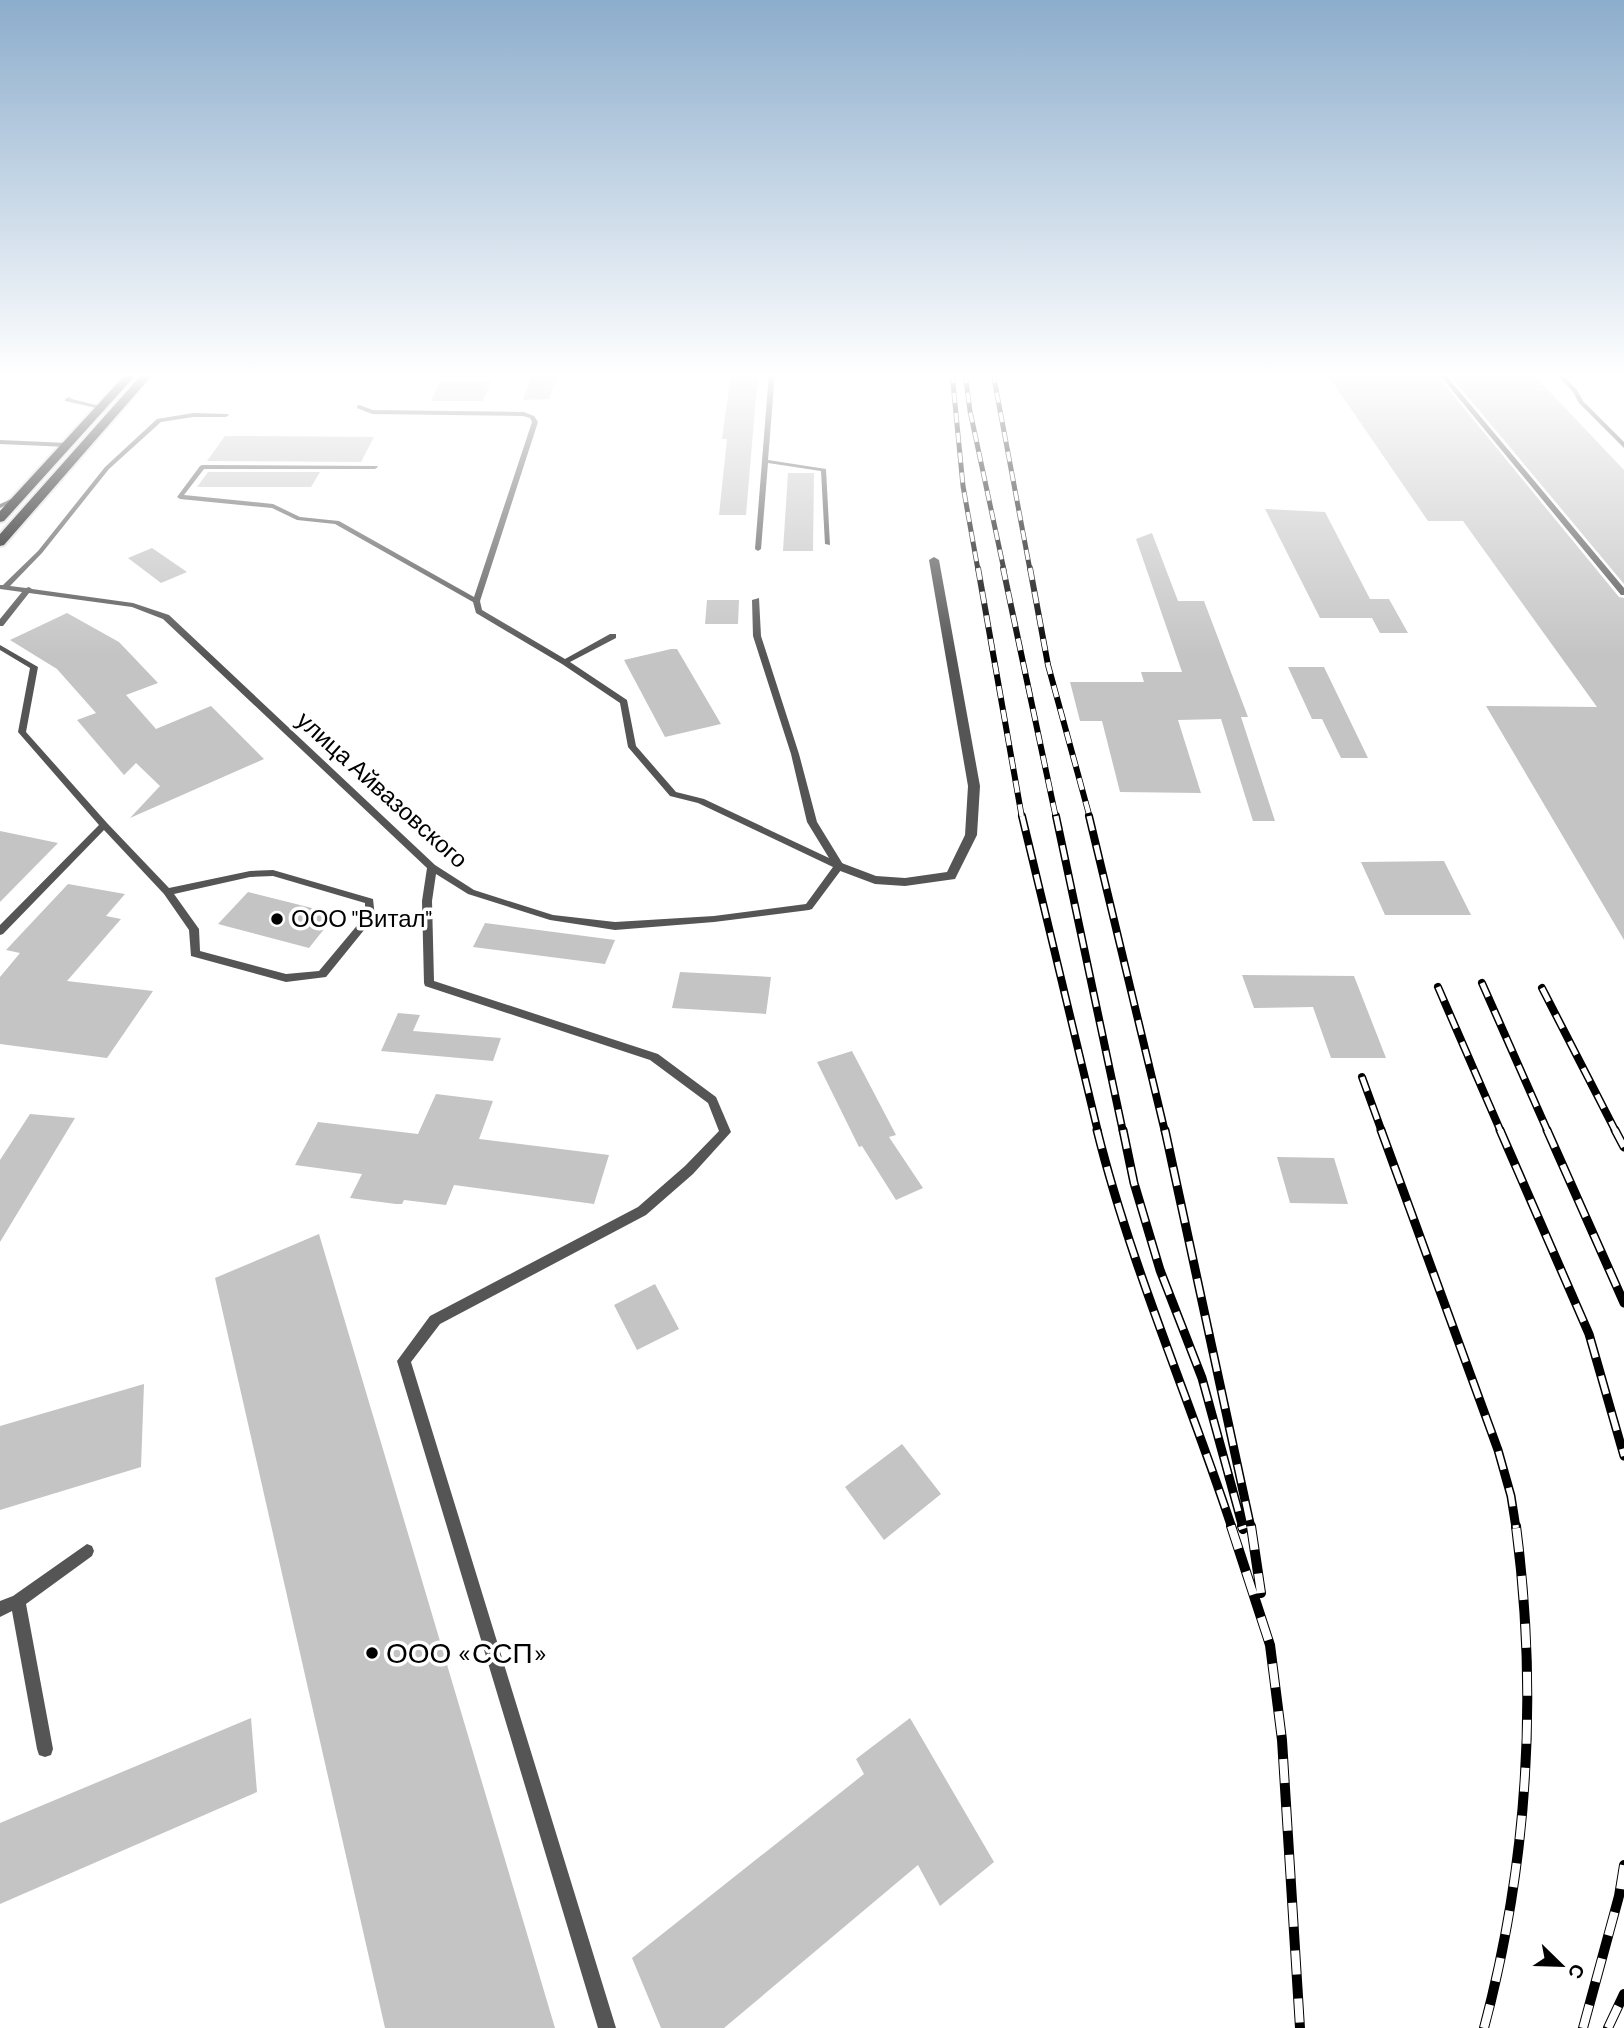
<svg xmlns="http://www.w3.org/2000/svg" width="1624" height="2028" font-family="Barlow,sans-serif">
	<rect width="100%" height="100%" fill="#fff"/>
	<path fill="#c4c4c4" d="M532,373H558L549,399L523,400Z
		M731,373H758L746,515H719L727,439H722Z
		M1356,373H1435L1619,597L1624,598V940L1486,706L1597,707L1463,521H1428L1329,377H1358Z
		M1448,373H1532L1624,470V584Z
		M491,381L483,401H431L440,382Z
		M225,436H247L374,437L361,462L207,461Z
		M208,472H320L311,487H197Z
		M788,473H814L813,551H783Z
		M1265,509L1325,512L1370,599H1389L1408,633H1380L1372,618H1320Z
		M1152,533L1178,601H1204L1248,717H1241L1275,821H1253L1221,719L1178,720L1201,793L1120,792L1102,721H1080L1070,682H1144L1141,672H1182L1136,539Z
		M152,548L187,572L161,583L128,558Z
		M707,600H739L738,624H705Z
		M67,613L119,642L158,683L126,695L156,729L211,706L264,759L130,818L160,786L136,763L124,775L77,720L96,713L57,669L10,640Z
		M671,649H677L721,724L665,737L624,660Z
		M1288,667H1324L1368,758H1341L1322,719H1312Z
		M0,831L58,843L0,902Z
		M1444,861L1471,915H1385L1361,862Z
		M68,884L125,894L106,916L121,919L67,981L153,991L107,1058L0,1044V977L20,953L6,950Z
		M248,892L336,914L309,948L218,924Z
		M485,923L615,940L605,964L473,947Z
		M680,972L771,977L766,1014L672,1008Z
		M1242,975L1354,976L1386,1058H1331L1313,1007L1254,1008Z
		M398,1013L420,1015L413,1031L501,1038L493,1061L381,1051Z
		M852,1051L896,1135L889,1137L923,1188L896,1200L862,1146L859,1147L817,1062Z
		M436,1094L493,1101L479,1139L609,1155L594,1204L454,1185L446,1205L404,1200L402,1204H396L350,1198L362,1174L295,1165L318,1122L418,1134Z
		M30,1114L75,1118L0,1242V1160Z
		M1277,1157L1334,1158L1348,1204L1290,1203Z
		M319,1234L555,2028H385L215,1278Z
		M655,1284L679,1329L637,1350L614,1305Z
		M144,1384L141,1467L0,1510V1426Z
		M902,1444L941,1494L884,1540L845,1487Z
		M251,1718L257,1792L0,1904V1823Z
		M910,1718L994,1862L940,1906L918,1865L724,2028H661L632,1958L864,1774L856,1759Z"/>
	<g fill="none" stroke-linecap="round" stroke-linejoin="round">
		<g stroke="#dbdbdb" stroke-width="4">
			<path id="trunk" d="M143,373H154L4,545L0,546V534Z
				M125,375L134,377L4,521L0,522V511Z"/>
		</g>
		<path fill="#555" fill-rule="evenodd" d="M769,373H775L768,460L826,469L830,545L825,544L821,471L768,463L761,549L758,551L755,549Z
			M1438,373H1444L1624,588V595H1621Z
			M1555,373H1561L1577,390L1583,401L1624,442V448L1579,403L1573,392Z
			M69,397L72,399L104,407L101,409L65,401V399Z
			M359,405L373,410L524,412L534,416L538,422L480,601L482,610L565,659L610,634H616V638L570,662L627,700L636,746L676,792L704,799L829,858L807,822L791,754L753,636L752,600L759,598L761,636L799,754L817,822L844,866L812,909L809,910L714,922L615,930L550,920L468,894L436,874L432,901L434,981L658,1054L716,1097L731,1132L693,1174L646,1215L440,1324L411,1362L616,2028H598L397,1361L430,1316L638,1207L685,1166L719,1131L708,1103L650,1060L425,986L424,983L422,901L427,868L163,619L132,607L29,593L3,626H0V619L22,592L0,589V585H3L38,551L105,467L157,419L193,413L228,414L229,415L226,417H193L161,422L109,469L42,553L10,586L26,588L29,587L32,589L133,603L169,615L435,865L474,890L553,915L615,922L714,916L806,904L833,867L698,803L670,796L628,747L620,703L562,664L476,613L473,602L335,524L297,520L272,508L180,499L177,497L200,466L202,465L377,466L378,467L375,469H204L184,495L273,504L300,517L339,521L474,597L532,422L530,418L523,416L372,414L357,408V406Z
			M0,440L68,443L71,445L68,447L0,444Z
			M18,496L21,498L20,499L0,508V504Z
			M0,645L38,667L26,732L107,823L169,888L250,871L273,870L373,899L375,917L373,919L326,977L286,982L191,956L189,930L164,894L104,830L3,934L0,935V925L99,825L18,732L30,668L0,650ZM273,876L365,903V916L319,971L286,974L200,951L199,929L174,894L250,877Z
			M87,1544L92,1546L94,1551L92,1556L26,1604L53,1749L51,1755L45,1757L39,1755L37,1749L12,1611L0,1617V1601L13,1596Z"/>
		<path fill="#555" fill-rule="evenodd" d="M934,557L939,560L980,786L977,835L955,879L905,886L875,884L835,869L833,866L839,862L876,876L905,878L947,872L965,835L968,786L929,560Z"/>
		<use href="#trunk" fill="#000" fill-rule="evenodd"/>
		<g stroke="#000" stroke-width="5">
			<path id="rail-far4" d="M952,373L963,486L978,570
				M965,373L970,411L1004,570
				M993,373L1030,570"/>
		</g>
		<g stroke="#000" stroke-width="6">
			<path id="rail-far3" d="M978,568L1022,818
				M1003,568L1056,818
				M1030,568L1048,665L1090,818"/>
		</g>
		<g stroke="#000" stroke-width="8">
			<path id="rail-far2" d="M1022,816L1098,1132
				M1056,816L1123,1132
				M1089,816L1165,1132
				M1482,983L1548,1132
				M1438,987L1501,1132
				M1542,988L1616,1132
				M1362,1077L1382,1132"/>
		</g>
		<g stroke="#000" stroke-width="9">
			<path id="rail-far1" d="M1097,1130C1131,1266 1188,1395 1232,1528
				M1123,1130L1134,1183L1160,1270L1202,1378L1243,1528
				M1165,1130L1251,1528
				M1381,1130L1498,1450L1511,1496L1516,1528
				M1500,1130L1589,1334L1624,1456
				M1547,1130L1624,1303
				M1615,1130L1624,1147"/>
		</g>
		<g stroke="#000" stroke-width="10">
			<path id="rail" d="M1231,1526L1270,1645L1282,1740L1300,2028
				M1242,1526L1243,1529
				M1251,1526L1261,1593
				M1484,2028C1528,1863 1538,1695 1516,1526
				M1583,2028L1619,1896L1624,1865
				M1608,2028L1624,1994"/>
		</g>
		<use href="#rail-far4" stroke="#fff" stroke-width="3.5" stroke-dasharray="10" stroke-linecap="butt"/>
		<use href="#rail-far3" stroke="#fff" stroke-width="4.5" stroke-dasharray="12" stroke-linecap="butt"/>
		<use href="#rail-far2" stroke="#fff" stroke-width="5" stroke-dasharray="15" stroke-linecap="butt"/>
		<use href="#rail-far1" stroke="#fff" stroke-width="6" stroke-dasharray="19" stroke-linecap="butt"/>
		<use href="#rail" stroke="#fff" stroke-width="8" stroke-dasharray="24" stroke-linecap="butt"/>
	</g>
	<linearGradient id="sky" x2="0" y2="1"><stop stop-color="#8cadcc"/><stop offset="0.57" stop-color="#fff"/><stop offset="1" stop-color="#fff" stop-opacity="0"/></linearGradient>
	<rect width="1624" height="657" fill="url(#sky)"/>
	<g fill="#000" stroke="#fff" stroke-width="2.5">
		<circle cx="277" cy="919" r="7"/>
		<circle cx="372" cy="1653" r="7"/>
	</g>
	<g text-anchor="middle" stroke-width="7" stroke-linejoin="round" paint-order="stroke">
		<g font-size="24" fill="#000" stroke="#fff">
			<text transform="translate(382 790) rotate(42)" y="8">улица Айвазовского</text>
		</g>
		<g font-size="24" fill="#000" stroke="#fff" text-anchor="start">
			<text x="291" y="927">ООО "Витал"</text>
		</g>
		<g font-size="28" fill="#000" stroke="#fff" text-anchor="start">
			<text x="386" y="1663">ООО «ССП»</text>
		</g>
	</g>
	<g transform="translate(1561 1965) rotate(113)" stroke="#ffffff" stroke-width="5" paint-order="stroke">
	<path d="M0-5L12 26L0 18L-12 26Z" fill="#000000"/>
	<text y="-10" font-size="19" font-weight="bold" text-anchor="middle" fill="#000000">С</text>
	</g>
</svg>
